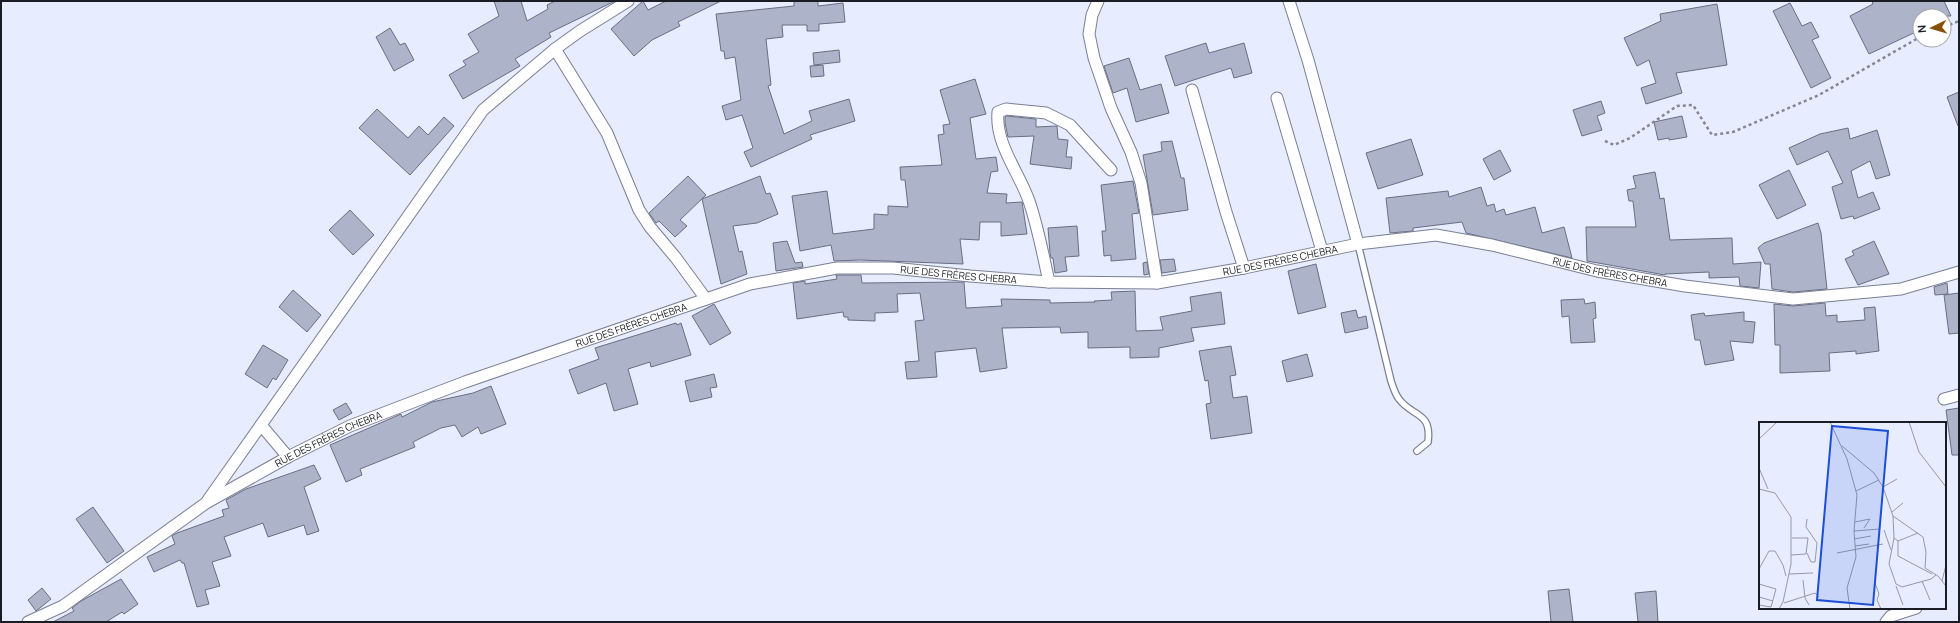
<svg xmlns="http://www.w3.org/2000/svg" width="1960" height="623" font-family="Manrope,sans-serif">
	<rect width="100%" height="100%" fill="#e7ecfe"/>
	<path fill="#adb3c9" stroke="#6a6e83" d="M494,1H521L527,21L548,9L547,5L555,1H615L549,33L551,37L515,59L520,66L463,99L449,75L466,65L463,61L479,52L468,34L499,16Z
		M643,1L648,10L666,1H721L678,22L680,26L652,40L634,56L611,29Z
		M794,1H818V6L843,3L845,22L819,24V31H807V25H782L783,37L766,39L771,85L768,86L784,134L812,121L809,111L849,99L855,121L810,135L812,139L751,167L744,152L753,148L742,115L726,120L722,106L741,100L735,57L725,59L724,51H721L716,14L794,6Z
		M1872,1H1944L1951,16H1920V30L1869,54L1850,16L1873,4Z
		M1790,3L1802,26L1811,22L1819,37L1812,40L1831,78L1811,88L1773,11Z
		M1717,4L1727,65L1676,73L1682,93L1646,104L1641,88L1656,83L1649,60L1637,66L1624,38L1661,21L1660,14Z
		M390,28L400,45L405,43L414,60L394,71L376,37Z
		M1206,43L1209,53L1244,43L1252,73L1234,78L1231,68L1175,86L1165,56Z
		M839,50L840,62L814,65L813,53Z
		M1129,58L1140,90L1161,84L1169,113L1136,122L1127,88L1113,93L1104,66Z
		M823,65L824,76L811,77L810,66Z
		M975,79L986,114L970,118L976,159L996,157L998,171L991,172L987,193L1007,194L1006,203L1022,202L1027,234L1001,236V222H980L979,240L960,239L963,264L860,260L834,261L831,245L800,251L792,196L827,191L833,234L874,229V214L888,215V206L908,207L905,180H901L900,167L942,165L938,135L944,134L943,125L950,124L940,90Z
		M1959,92V126H1958L1947,97Z
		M1601,101L1605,113L1597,116L1602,130L1582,136L1573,110Z
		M377,109L408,138L419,126L428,135L444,117L454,126L410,175L359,128Z
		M1007,116L1036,119V127L1057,126L1058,139L1068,140L1066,157H1072L1071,169L1030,164L1034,136L1008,137L1005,123V117Z
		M1682,116L1687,137L1669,140V138L1658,140L1654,122Z
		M1848,128L1850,139L1877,130L1890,175L1876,179L1870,161L1851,171L1858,198L1873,192L1880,209L1854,219L1853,216L1841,219L1832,187L1843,183L1828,151L1797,165L1789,148L1820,134Z
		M1411,139L1423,175L1378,189L1366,153Z
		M1172,141L1181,178H1184L1188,210L1153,215L1143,155L1162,151L1161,142Z
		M1500,150L1511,171L1494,180L1483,159Z
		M1789,170L1806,205L1777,219L1759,185Z
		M1655,172L1660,199L1664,198L1670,240L1732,238L1733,264L1761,262L1759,288L1740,286L1739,277L1709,278V272L1665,274V275L1587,261L1586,227H1636L1633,201H1629L1627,190L1636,188L1633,176Z
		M688,176L706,195L680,220L687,226L675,237L659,221L656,223L649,213Z
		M760,176L766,194L770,193L778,214L757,223L733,226L739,252L742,251L747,274L721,284L702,199Z
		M1133,181L1139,213L1132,214L1136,259L1111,261V255L1104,256L1102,231H1106L1101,185Z
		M1481,187L1487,206L1494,204L1496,212L1504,209L1506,215L1535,207L1542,233L1564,227L1572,258L1466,233L1462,222L1413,228V231L1390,233L1386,198L1448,191L1449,197Z
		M350,210L374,235L353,255L329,230Z
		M1818,223L1821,233L1827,289L1793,292L1772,289L1770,264H1765L1758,248L1764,243Z
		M1077,226L1079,256L1065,257L1067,271L1055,273L1053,258H1051L1050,253L1048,228Z
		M787,241L795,263L802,262L803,267L776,271L773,243Z
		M1874,241L1889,274L1858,285L1845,259L1854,255L1852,251Z
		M1174,259L1176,271L1162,273L1160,260Z
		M1147,262L1149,274L1144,275L1143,263Z
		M1316,264L1326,307L1298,314L1288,271Z
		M836,275H861L862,283L964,282L966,308L1002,306L1001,299L1050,300V303L1095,302L1094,301L1112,300L1111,292L1135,291L1136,331L1163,330L1160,317L1192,311L1190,297L1221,292L1225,324L1191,328L1194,341L1159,348V357L1130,358V347L1088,348V332L1061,333L1060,327L1002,328L1007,368L980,372L976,348L935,352L937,377L907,379L905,362L919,361L915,321L924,320L920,293L897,294L898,312L875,313V321L848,320V317H844L843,312L797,319L793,283L805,281V284L837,279Z
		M1947,283L1948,294L1935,295L1934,287Z
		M293,290L321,315L307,332L279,307Z
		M1959,293V333L1949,334L1944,295Z
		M1584,299L1585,304L1595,302L1596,318L1593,319L1595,342L1571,343L1569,316L1562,317L1561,300Z
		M1825,303L1826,316L1837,315V322L1865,320L1864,308L1875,307L1879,351L1856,354V351L1829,353L1830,371L1780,373V345H1775L1774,304L1793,306Z
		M714,304L731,333L710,345L692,316Z
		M1356,310L1358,318L1366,316L1368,328L1345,333L1341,313Z
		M1744,312V321L1755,322L1753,343L1730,341L1734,360L1705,365L1700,340H1695L1691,315L1704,313L1705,316Z
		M676,323L677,325L681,323L691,355L651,367L650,362L628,369L638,404L614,411L606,383L578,394L569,370L599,359L595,348Z
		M263,345L288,360L276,380L273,378L267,388L245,374Z
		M1231,346L1236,375L1230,376L1233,398L1247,396L1252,433L1211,439L1206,404L1211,403L1208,380L1205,381L1199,351Z
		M1307,354L1313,376L1287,382L1282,361Z
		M714,374L717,387L710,388L712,397L690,402L685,381Z
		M491,386L506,424L481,434L478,427L462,437L455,425L441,428L413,442L415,447L360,469L362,475L346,482L330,445L401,414L402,417L432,402L473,393Z
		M346,403L352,413L339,420L333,410Z
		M1959,408V455H1952L1946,410Z
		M314,465L321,479L304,487L319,531L307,535L304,525L268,537L263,523L224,537L231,556L212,562L220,586L205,590L209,604L197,607L184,563H182L180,560L154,572L147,557L175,544L172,536L177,533L224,516L222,510L229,508L226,500L246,489Z
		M93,507L124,551L107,563L76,519Z
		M121,579L138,604L124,614L122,612L106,622H53L74,611L72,608L81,601Z
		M42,588L51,599L36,611L28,600Z
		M1569,589L1573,622H1551L1548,591Z
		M1656,591L1658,622H1638L1635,593Z"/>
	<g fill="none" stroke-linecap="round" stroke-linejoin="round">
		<g stroke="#7a7f94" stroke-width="8">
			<path id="service" d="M1358,244L1391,381C1393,387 1395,394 1399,399C1412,417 1432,411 1428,442L1417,451"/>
		</g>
		<g stroke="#7a7f94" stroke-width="13">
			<g id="minor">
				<path d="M1098,1L1092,15L1089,34L1094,58L1111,108L1131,152L1141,183L1157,283"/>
				<path d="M1289,1L1308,60L1358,244"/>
				<path d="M555,49L607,133L639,210L650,227L676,258L706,299"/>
				<path d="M1192,90L1226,212L1244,268"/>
				<path d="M1277,98L1322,251"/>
				<path d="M1049,282C1043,255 1038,227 1029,201C1019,172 995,144 998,112L1006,109L1046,113L1070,125L1111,170"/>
				<path d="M1944,399L1959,395"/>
				<path d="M261,425L288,457"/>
				<path d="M208,500L483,110L555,49L580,31L628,1"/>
				<path id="s1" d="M28,622L63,606L206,503L288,457L350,426L465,382L750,284L837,268H893L970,276L1049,282L1157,283L1244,268L1358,244L1436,235L1492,245L1597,271L1685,286L1793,299L1901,289L1959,272"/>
				<path d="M1886,622L1891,616L1916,608"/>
			</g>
		</g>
		<path stroke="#838693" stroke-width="2.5" stroke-dasharray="3 3" stroke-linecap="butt" d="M1944,27L1959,21
			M1605,141L1614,145L1630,138L1677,106L1693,105L1712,135L1733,132L1819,95L1920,37"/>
		<use href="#service" stroke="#fff" stroke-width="5.5"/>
		<use href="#minor" stroke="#fff" stroke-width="11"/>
	</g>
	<g text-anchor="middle" stroke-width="3" stroke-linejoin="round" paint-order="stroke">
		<g font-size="10" fill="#1b1d25" stroke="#fff">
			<text dy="4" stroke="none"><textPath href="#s1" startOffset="1337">RUE DES FRÈRES CHEBRA</textPath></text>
			<text dy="4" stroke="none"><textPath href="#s1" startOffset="1673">RUE DES FRÈRES CHEBRA</textPath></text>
			<text dy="4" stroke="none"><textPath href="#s1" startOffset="1013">RUE DES FRÈRES CHEBRA</textPath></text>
			<text dy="4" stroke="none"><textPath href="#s1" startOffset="677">RUE DES FRÈRES CHEBRA</textPath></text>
			<text dy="4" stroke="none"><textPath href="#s1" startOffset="353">RUE DES FRÈRES CHEBRA</textPath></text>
		</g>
	</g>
	<g transform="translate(1759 422)">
		<rect width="187" height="187" fill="#e7ecfe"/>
		<path fill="none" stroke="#9599a7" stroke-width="1" d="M71,0L88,37L98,73L95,109L97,135L88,166L91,187M150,0L160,30L187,65M0,17L18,0M83,24L115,51L124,65L134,94L164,115L167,130L166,146L179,154L187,164M0,46L9,67M124,65L138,57M0,67L16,71L32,95V142L24,180L20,187M97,69L120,58M133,90L144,81M134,94L135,116L130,142L137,162L143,165L172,157L177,153M96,100L111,97L105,106M125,108L132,128M95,109L121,107M135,116L139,119V134L173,152M95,117L112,114M139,119L159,111M96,124L110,122M48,131L52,140H56L58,121L47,105L48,97M78,131L124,122M32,133L47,132L49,116H33M0,147L10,129H16L24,143L27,154M30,152L54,151M44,158L46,176L50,183M163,159L171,178M183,159L187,143M116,161L120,172L118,178L122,187M0,162L17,167L12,185L0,183M137,164L144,183M0,175L14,179M25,181L56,171L60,175"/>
		<path fill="#1d4ed8" fill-opacity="0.15" stroke="#1d4ed8" stroke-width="2" d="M73,4L129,9L114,183L58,178Z"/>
		<rect width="187" height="187" fill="none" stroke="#1b1d25" stroke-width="2"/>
	</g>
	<rect width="1960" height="623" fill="none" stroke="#1b1d25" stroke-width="4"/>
	<g transform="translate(1932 28) rotate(265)"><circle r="19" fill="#ffffff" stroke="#a4a5a8"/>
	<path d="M0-3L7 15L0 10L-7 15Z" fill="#885003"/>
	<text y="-6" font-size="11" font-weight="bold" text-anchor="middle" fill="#1b1d25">N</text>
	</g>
</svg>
